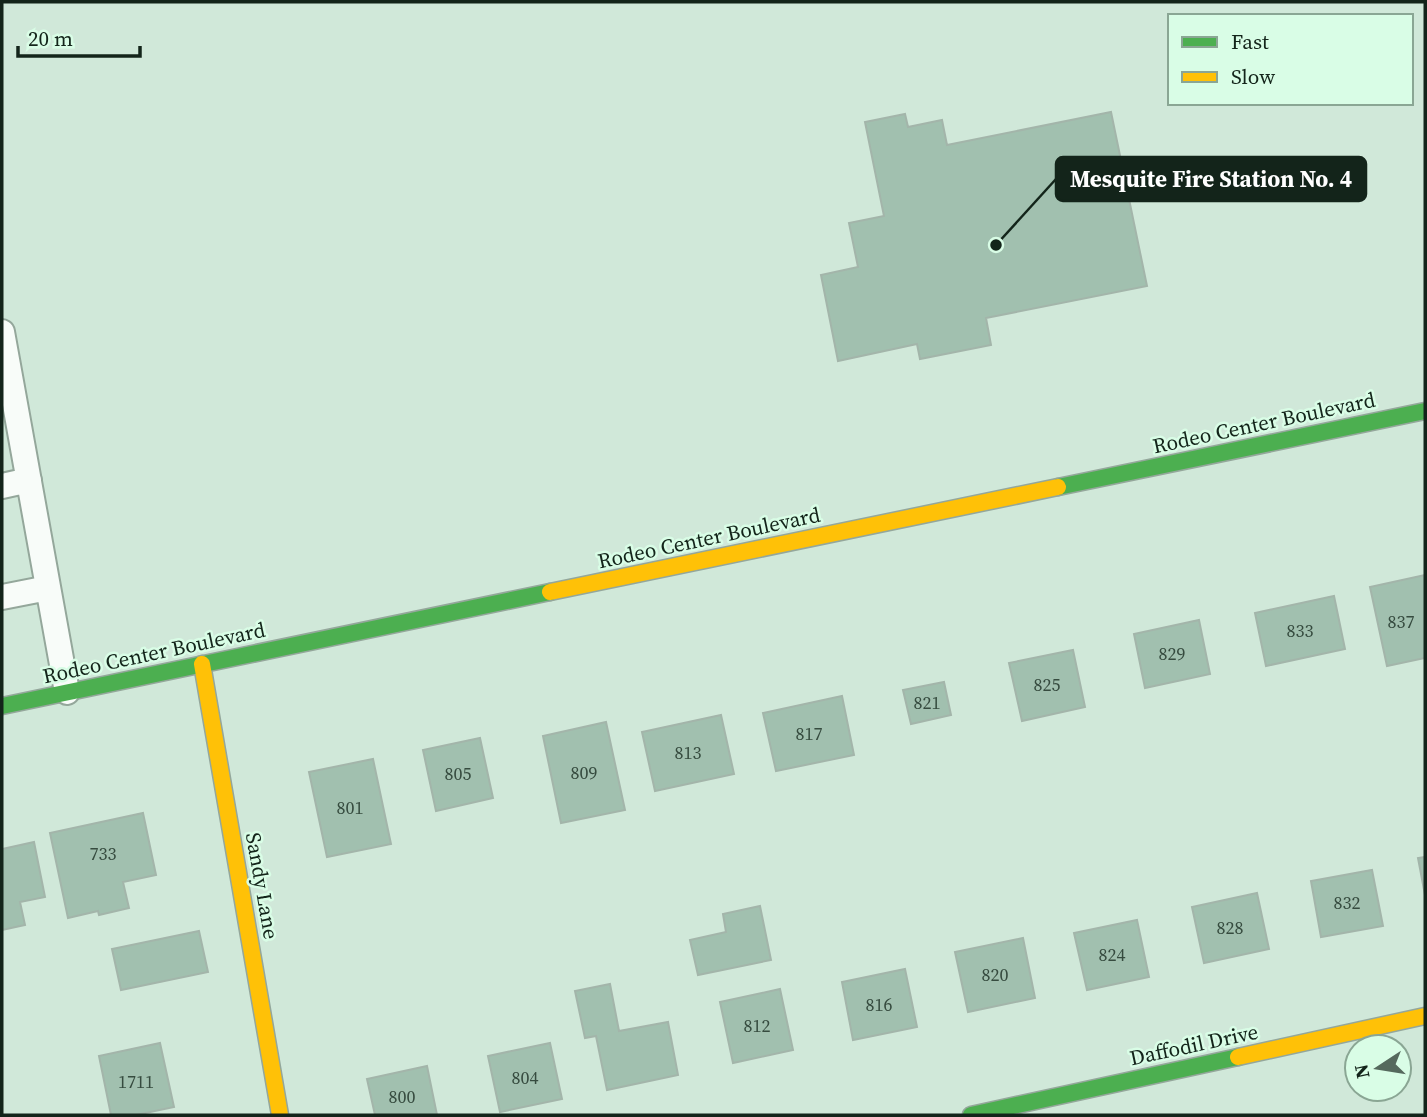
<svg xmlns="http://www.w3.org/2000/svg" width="1427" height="1117" font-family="'Source Serif 4',serif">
	<rect width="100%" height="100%" fill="#d0e8d9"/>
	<path fill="#a1c0af" stroke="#a3b5aa" stroke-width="2" d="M1111,112L1147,286L986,318L991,345L920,359L917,344L838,361L821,275L858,267L849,223L884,216L865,122L905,114L908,127L942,120L947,145Z
		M1425,575V658L1387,666L1370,587Z
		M1334,596L1345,649L1266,666L1255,613Z
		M1199,620L1210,674L1145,688L1134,634Z
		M1073,650L1085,707L1022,721L1009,663Z
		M944,682L951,715L911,724L903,690Z
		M842,696L854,755L776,771L763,713Z
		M721,715L734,774L655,791L642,732Z
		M606,722L625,810L561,823L543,736Z
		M480,738L493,798L436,811L423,750Z
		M373,759L391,844L327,857L309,772Z
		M143,813L156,875L123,882L129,908L99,915L98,911L68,918L50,833Z
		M34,842L45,897L20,902L25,925L2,930V849Z
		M1425,857V895L1418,858Z
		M1372,870L1383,926L1321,937L1311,881Z
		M1257,893L1269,949L1204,963L1192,907Z
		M760,906L771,960L698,975L690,940L726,932L723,914Z
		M1137,920L1149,977L1087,990L1074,933Z
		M199,931L208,972L121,990L112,949Z
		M1023,938L1035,998L968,1012L955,952Z
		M905,969L917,1027L853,1040L842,982Z
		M610,984L619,1031L668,1022L678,1075L607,1090L596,1036L585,1038L575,991Z
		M780,989L793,1050L733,1063L720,1002Z
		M160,1043L174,1107L136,1115H111L99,1056Z
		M550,1043L562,1099L500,1112L488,1056Z
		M427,1066L437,1115H375L367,1079Z"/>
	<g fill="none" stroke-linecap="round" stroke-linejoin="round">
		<g stroke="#94a79b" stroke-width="28">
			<path id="lane" d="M2,332L67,692
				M2,486L29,480
				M2,597L48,588"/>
		</g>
		<g stroke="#94a79b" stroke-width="19">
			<path id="fast" d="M1058,487L1425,411
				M2,706L550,592
				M971,1115L1238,1057"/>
		</g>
		<g stroke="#94a79b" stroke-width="19">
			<path id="slow" d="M550,592L1058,487
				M202,664L280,1115
				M1238,1057L1425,1016"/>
		</g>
		<use href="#lane" stroke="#f8fcf9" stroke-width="24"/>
		<use href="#fast" stroke="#4caf50" stroke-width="16"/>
		<use href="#slow" stroke="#ffc107" stroke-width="16"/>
	</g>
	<g text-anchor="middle" stroke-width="5" stroke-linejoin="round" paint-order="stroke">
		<g font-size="18" fill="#364b3f">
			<text x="1401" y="628">837</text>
			<text x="1300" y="637">833</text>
			<text x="1172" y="660">829</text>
			<text x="1047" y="691">825</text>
			<text x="927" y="709">821</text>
			<text x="809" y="740">817</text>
			<text x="688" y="759">813</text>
			<text x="584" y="779">809</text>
			<text x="458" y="780">805</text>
			<text x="350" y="814">801</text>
			<text x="103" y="860">733</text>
			<text x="1347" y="909">832</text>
			<text x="1230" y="934">828</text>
			<text x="1112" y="961">824</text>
			<text x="995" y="981">820</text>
			<text x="879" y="1011">816</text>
			<text x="757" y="1032">812</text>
			<text x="525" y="1084">804</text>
			<text x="136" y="1088">1711</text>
			<text x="402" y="1103">800</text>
		</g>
		<g font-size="21" fill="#13241a" stroke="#d9fde6">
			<text transform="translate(1264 423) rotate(-12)" y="7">Rodeo Center Boulevard</text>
			<text transform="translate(709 538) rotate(-12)" y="7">Rodeo Center Boulevard</text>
			<text transform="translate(154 653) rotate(-12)" y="7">Rodeo Center Boulevard</text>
			<text transform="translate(262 886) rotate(80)" y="7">Sandy Lane</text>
			<text transform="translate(1194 1045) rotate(-12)" y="7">Daffodil Drive</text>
		</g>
	</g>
	<path fill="none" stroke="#13241a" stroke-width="2.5" d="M996 245L1056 179"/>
	<circle fill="#13241a" stroke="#d9fde6" stroke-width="2.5" cx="996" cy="245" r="7"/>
	<rect fill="#13241a" stroke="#13241a" stroke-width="2.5" x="1056" y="157" width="310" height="44" rx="7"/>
	<g font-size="23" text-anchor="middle" font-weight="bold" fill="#fff">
		<text x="1211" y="187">Mesquite Fire Station No. 4</text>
	</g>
	<rect width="1427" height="1117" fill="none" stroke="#13241a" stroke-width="7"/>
	<rect x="1168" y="14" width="245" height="91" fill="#d9fde6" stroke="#8aa694" stroke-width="2"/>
	<rect x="1182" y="37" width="35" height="10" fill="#4caf50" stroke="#8aa694" stroke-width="2"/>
	<text x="1231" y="49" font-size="21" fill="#13241a">Fast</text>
	<rect x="1182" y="72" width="35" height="10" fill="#ffc107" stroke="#8aa694" stroke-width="2"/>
	<text x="1231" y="84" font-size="21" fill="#13241a">Slow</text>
	<g transform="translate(1378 1068) rotate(258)"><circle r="33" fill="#d9fde6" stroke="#8aa694" stroke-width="2"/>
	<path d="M0-5L12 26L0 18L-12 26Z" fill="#55695d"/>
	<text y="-10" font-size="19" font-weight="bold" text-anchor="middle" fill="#13241a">N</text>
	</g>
	<path d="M18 46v10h122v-10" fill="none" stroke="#13241a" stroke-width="3.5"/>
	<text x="28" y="46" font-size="21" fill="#13241a" stroke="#d9fde6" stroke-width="5" paint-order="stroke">20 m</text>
</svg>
